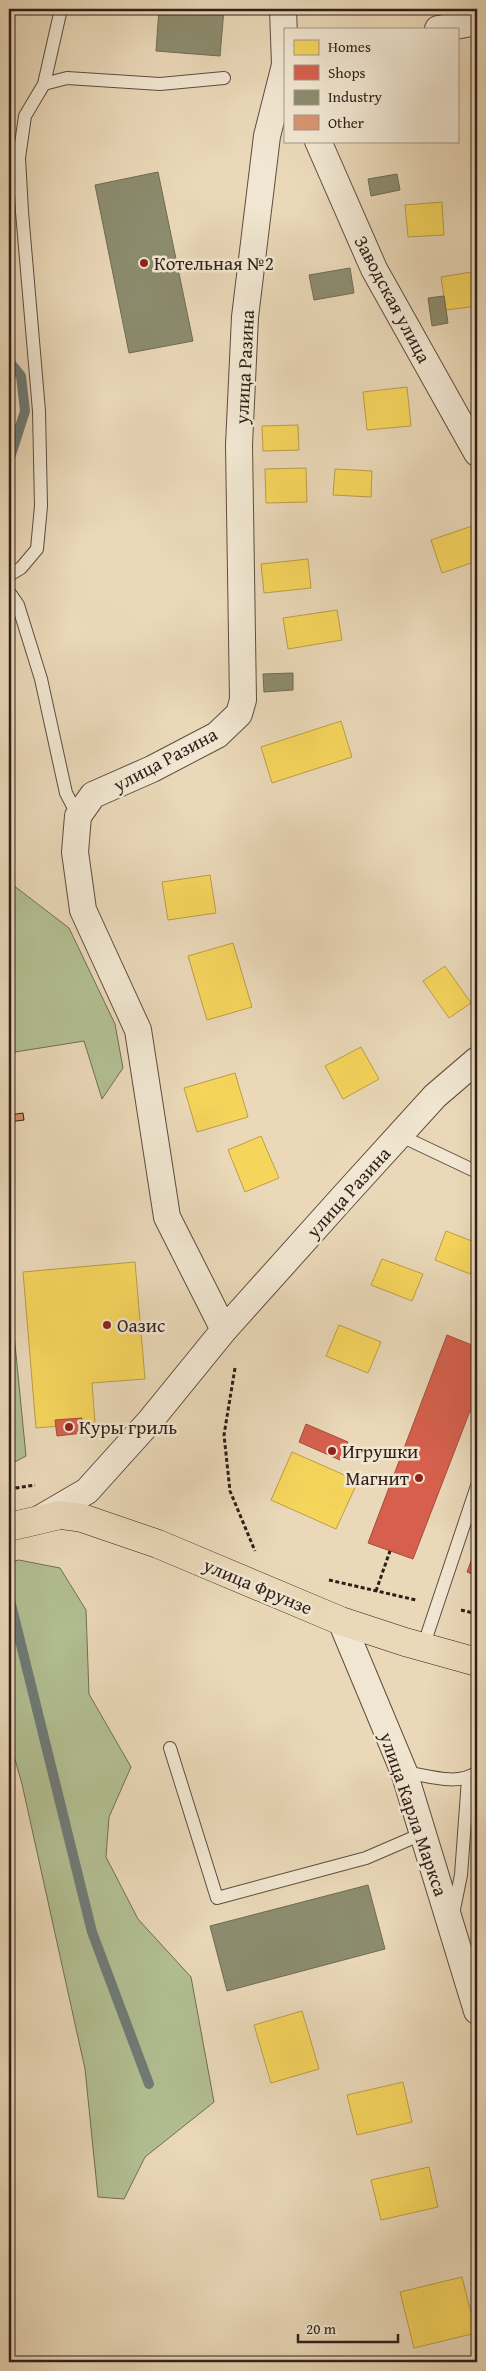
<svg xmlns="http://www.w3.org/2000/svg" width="486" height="2371" font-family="'Gentium Book Plus',serif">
	<rect width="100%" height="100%" fill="#ead8b8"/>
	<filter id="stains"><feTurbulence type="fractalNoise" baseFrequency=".004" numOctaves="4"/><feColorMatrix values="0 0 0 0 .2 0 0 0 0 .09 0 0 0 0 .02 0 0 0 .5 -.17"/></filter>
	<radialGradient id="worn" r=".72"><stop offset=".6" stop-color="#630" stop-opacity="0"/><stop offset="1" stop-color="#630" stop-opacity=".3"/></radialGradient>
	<path fill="#b2bf92" stroke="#706f55" d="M9,882L69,928L115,1024L123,1068L102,1099L84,1041L9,1053Z
		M9,1283L26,1456L9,1465Z
		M19,1560L60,1568L86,1610L89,1694L131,1767L109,1817L106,1857L138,1919L191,1977L214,2102L145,2157L124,2199L98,2197L85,2069L22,1784L9,1738V1562Z"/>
	<path fill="#f6d55c" stroke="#ba9e48" d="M442,202L444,235L408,237L405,205Z
		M477,271V306L446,310L441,277Z
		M407,387L411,426L367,430L363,392Z
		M298,425L299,450L263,451L262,426Z
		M306,468L307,502L266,503L265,469Z
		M335,469L372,471L371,497L333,495Z
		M472,526L477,542V561L442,573L431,540Z
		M308,559L311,588L264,593L261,564Z
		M337,610L342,640L288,649L283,618Z
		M341,721L352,757L272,783L261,747Z
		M210,875L216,913L168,920L162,882Z
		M233,943L252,1007L207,1020L188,956Z
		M445,966L471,1003L449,1018L423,981Z
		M361,1047L379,1079L343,1099L325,1066Z
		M235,1073L248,1117L197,1132L184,1088Z
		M261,1136L279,1178L245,1192L228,1150Z
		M446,1231L477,1243V1255L470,1274L435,1260Z
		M382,1259L423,1274L412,1301L371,1285Z
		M135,1262L145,1379L92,1383L95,1423L36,1428L23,1272Z
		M339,1325L381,1342L368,1373L326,1356Z
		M292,1452L358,1481L336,1529L271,1500Z
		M302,2011L319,2069L271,2083L254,2025Z
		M403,2082L412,2122L357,2135L347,2095Z
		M429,2167L438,2207L381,2220L371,2180Z
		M462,2277L476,2333L414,2348L400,2292Z"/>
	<path fill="#d6604d" stroke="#a44c3d" d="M447,1335L477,1347V1413L470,1411L413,1559L368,1543Z
		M82,1418L83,1433L57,1436L55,1420Z
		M306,1424L348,1442L340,1460L299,1442Z
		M477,1545V1576L467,1572Z"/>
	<path fill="#8c8c6e" stroke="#706b54" d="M159,9H224L220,56L156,51Z
		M158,172L193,341L129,353L95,185Z
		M397,174L400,190L371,196L368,179Z
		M350,268L354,293L314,300L309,275Z
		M444,296L448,323L432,326L428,298Z
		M293,673V690L264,692L263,674Z
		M368,1885L385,1949L227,1991L210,1926Z"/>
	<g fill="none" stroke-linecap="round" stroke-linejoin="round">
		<path stroke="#6f7b77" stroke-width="10" d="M9,361L21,376L25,411L9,461
			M9,1596L92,1932L149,2084"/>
	</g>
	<path fill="#d69470" stroke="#2f1f18" d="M23,1113L24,1120L9,1122V1115Z"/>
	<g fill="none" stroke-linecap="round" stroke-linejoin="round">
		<g stroke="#5e4d40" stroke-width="14">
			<path id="lane" d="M44,84L61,9
				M9,575L21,568L37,549L41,506L39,411L22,212L19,158L25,116L44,84L67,78L160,84L224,78
				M9,592L18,605L41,679L66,793L78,816
				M399,1135L477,1172
				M423,1647L477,1486
				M170,1748L217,1898L366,1858L424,1833
				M404,1772C426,1775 458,1787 477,1772
				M453,1914L461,1875L468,1779"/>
		</g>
		<g stroke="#5e4d40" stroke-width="28">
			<path id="street" d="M438,29L477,22
				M318,141L374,269L477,453
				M224,1330L167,1217L138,1030L83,910L75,852L78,816L93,795L152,769L217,735L239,714L243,700L239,445L245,317L267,136L285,65L283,9
				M39,1519L87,1491L150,1421L224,1330L345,1195L435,1096L477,1060
				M341,1621L404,1772L477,2011"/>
		</g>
		<g stroke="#2f1f18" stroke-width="29">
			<path id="primary" d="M9,1527L60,1515L82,1518L158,1544L341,1621L405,1642L477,1662"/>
		</g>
		<path stroke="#2f1f18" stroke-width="3" stroke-dasharray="4 2.5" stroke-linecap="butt" d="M235,1368L224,1435L230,1491L255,1551
			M9,1489L35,1485
			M329,1580L416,1600
			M376,1591L390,1551
			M461,1610L477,1614"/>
		<use href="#lane" stroke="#f1e6d1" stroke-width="12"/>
		<use href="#street" stroke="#f1e6d1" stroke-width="26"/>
		<use href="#primary" stroke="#ead8b8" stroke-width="28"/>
	</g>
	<g fill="#8f2418" stroke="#f1e6d1" stroke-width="2">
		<circle cx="144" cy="263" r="5"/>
		<circle cx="107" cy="1325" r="5"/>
		<circle cx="69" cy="1427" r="5"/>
		<circle cx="332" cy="1451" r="5"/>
		<circle cx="419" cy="1478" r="5"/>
	</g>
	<g text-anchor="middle" stroke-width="5" stroke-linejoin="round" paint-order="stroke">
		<g font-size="19" fill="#2f1f18" stroke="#f1e6d1" text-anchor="start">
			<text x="154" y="270">Котельная №2</text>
			<text x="117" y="1332">Оазис</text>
			<text x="79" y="1434">Куры гриль</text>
			<text x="342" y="1458">Игрушки</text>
			<text x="409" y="1485" text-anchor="end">Магнит</text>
		</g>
		<g font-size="19" fill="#2f1f18" stroke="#f1e6d1">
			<text transform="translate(393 299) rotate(62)" y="7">Заводская улица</text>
			<text transform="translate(244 367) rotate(-87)" y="7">улица Разина</text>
			<text transform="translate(165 759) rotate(-28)" y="7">улица Разина</text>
			<text transform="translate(348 1192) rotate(-48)" y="7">улица Разина</text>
			<text transform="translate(258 1586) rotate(23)" y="7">улица Фрунзе</text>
			<text transform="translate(414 1814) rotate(71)" y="7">улица Карла Маркса</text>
		</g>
	</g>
	<rect width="486" height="2371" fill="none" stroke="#ead8b8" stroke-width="30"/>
	<rect x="10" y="10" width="466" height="2351" fill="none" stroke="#2f1f18" stroke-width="2.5"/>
	<rect x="15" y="15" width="456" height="2341" fill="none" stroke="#2f1f18"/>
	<rect x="284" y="28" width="175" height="115" fill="#f1e6d1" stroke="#a39687"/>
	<rect x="294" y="40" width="25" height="15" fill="#f6d55c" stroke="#a39687"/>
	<text x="328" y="52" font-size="15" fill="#2f1f18">Homes</text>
	<rect x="294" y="65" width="25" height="15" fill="#d6604d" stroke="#a39687"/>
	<text x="328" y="78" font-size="15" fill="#2f1f18">Shops</text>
	<rect x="294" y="90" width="25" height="15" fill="#8c8c6e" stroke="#a39687"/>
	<text x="328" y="102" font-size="15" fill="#2f1f18">Industry</text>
	<rect x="294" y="115" width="25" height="15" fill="#d69470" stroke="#a39687"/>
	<text x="328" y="128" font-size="15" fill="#2f1f18">Other</text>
	<path d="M298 2334v8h100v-8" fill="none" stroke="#2f1f18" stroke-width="2.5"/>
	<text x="306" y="2334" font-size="15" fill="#2f1f18" stroke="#f1e6d1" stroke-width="4" paint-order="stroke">20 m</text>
	<rect width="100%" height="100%" filter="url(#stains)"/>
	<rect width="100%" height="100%" fill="url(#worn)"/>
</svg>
